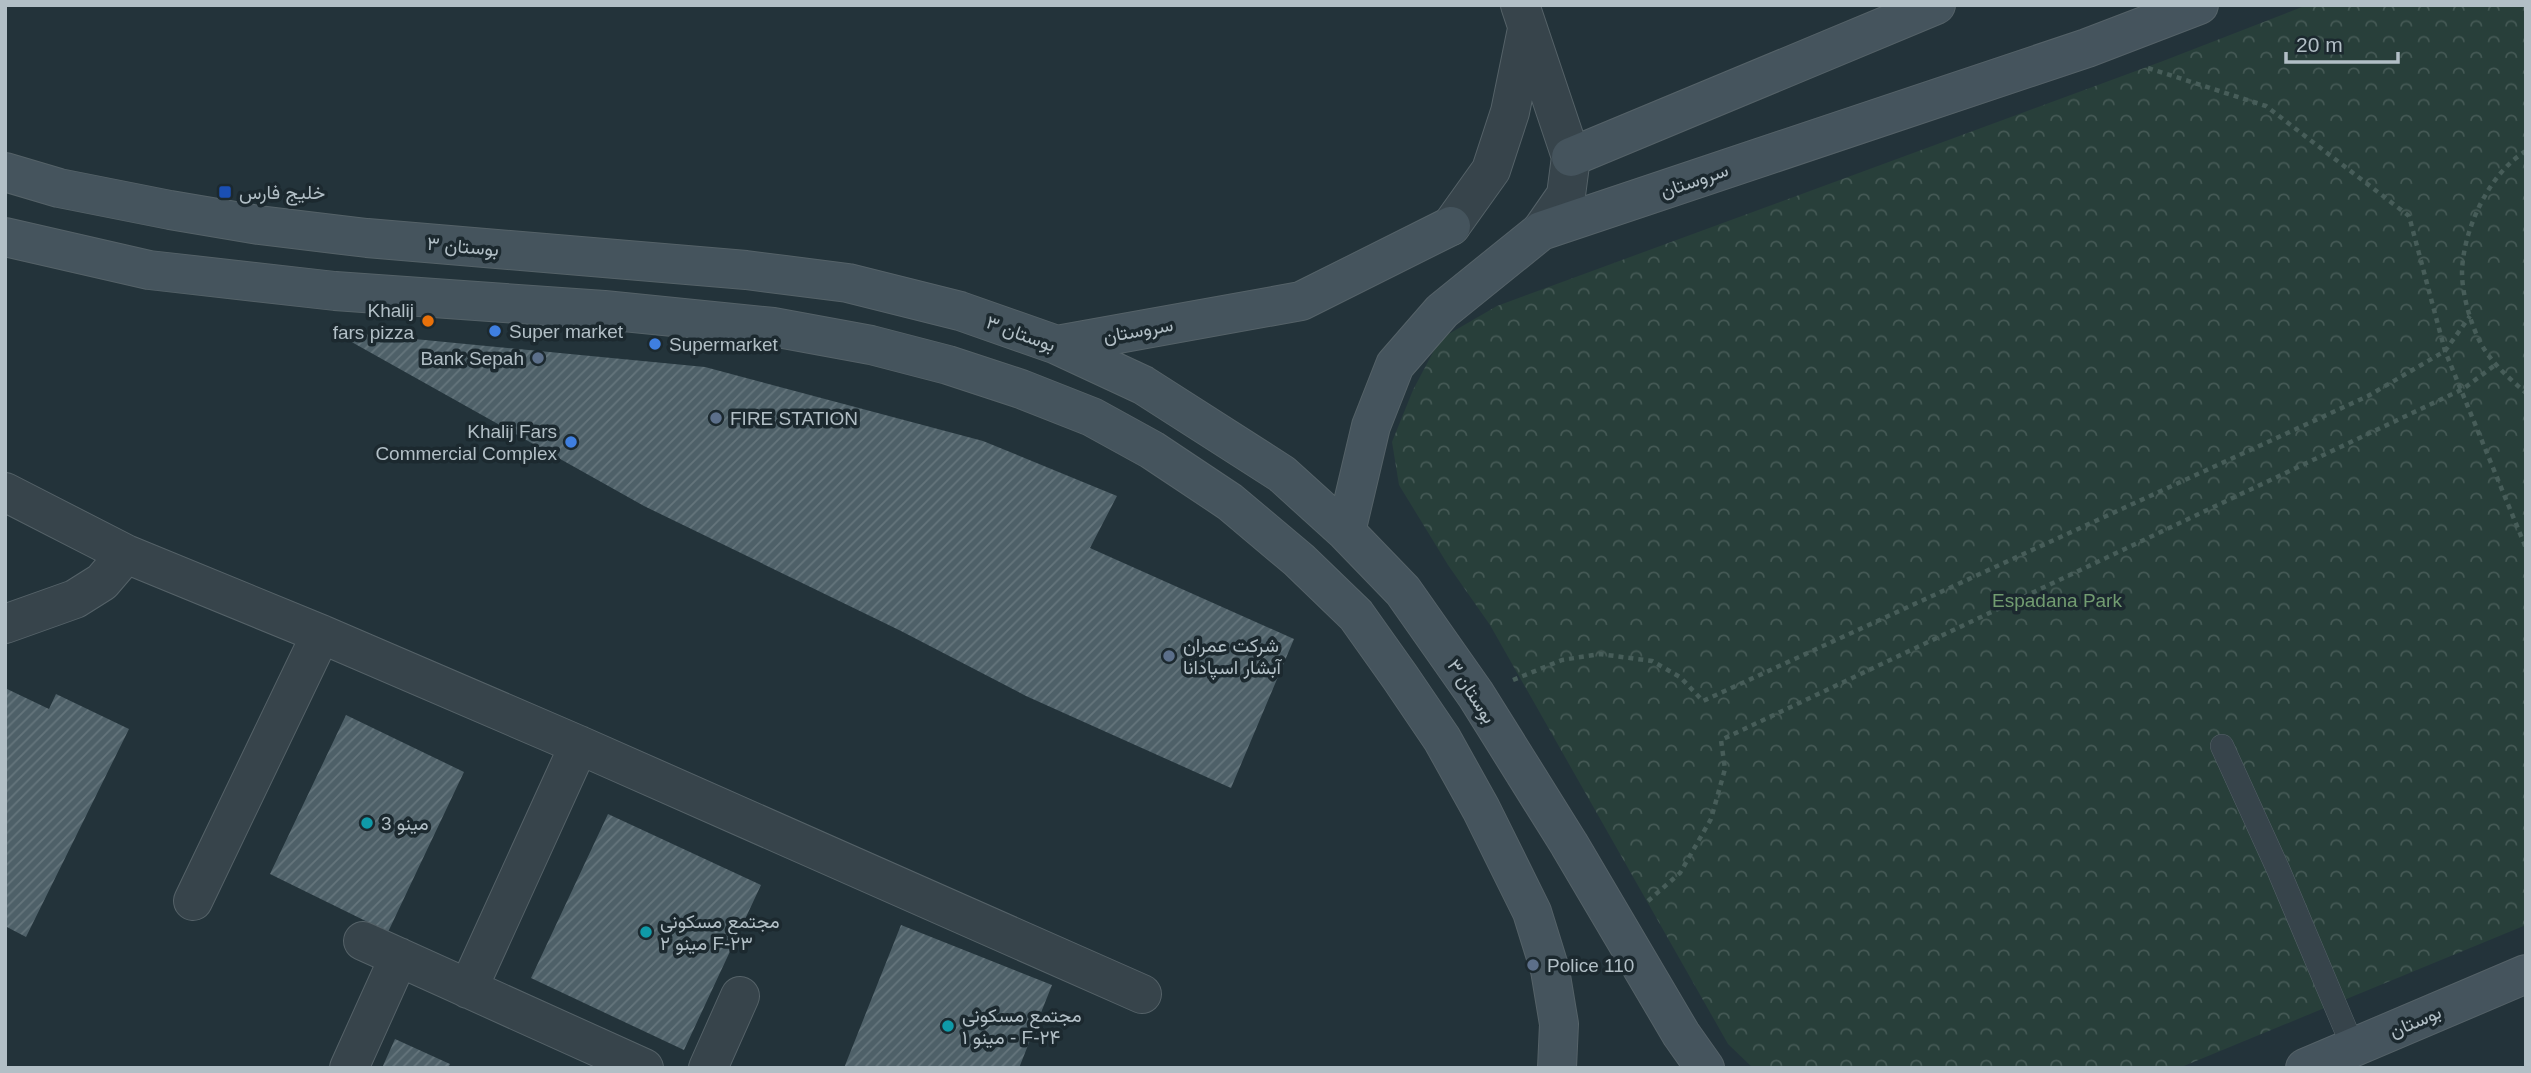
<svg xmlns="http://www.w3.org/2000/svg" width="2531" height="1073" font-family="Helvetica,Vazirmatn,sans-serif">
	<defs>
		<pattern id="forest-crowns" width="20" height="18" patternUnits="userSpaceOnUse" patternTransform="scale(1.75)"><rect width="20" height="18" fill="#283f3a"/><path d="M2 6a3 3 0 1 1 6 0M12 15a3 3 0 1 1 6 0" fill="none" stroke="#455955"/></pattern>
		<pattern id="building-hatch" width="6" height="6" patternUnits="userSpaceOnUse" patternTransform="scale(1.75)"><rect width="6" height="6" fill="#4e6068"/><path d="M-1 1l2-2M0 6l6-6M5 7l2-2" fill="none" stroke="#65757c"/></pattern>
	</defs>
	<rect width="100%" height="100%" fill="#23333a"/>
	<path fill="url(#forest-crowns)" d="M2307,5H2526V925L2179,1068H1753L1728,1044L1490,625L1448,565L1399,485L1392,442L1413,390L1440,339L1497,306L2163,61Z"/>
	<path fill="url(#building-hatch)" d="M332,331L705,367L983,441L1117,496L1090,548L1294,639L1231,788L1026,696L901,631L644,506Z
		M5,688L49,709L56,694L129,729L26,937L5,926Z
		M346,715L464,772L388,932L270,874Z
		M608,814L761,885L684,1050L531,978Z
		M901,925L1052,985L1019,1068H844Z
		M395,1039L450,1064L448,1068H382Z"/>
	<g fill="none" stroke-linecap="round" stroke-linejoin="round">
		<g stroke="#556268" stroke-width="24">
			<path id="lane" d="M2222,746L2278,869L2353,1047"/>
		</g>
		<g stroke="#556268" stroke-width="40">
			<path id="street" d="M1520,5L1571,157L1566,195L1541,231
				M1451,226L1491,170L1510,112L1527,29
				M5,492L126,554L321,634L579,745L1142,994
				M5,624L75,599L102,582L126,554
				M193,901L321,634
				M363,941L644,1068
				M468,989L579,745
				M349,1068L399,957
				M708,1068L740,996"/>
		</g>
		<g stroke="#556268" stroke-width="40">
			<path id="secondary" d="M1571,157L1936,5
				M5,172L59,188L170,210L259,225L367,238L746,270L848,283L960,311L1057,345L1143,385L1282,474L1346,532L1403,591L1476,695L1569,844L1681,1034L1705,1068
				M5,237L149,270L335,291L604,310L773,327L871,345L948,365L1021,389L1092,417L1152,450L1230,502L1299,560L1356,615L1400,677L1442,739L1481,809L1532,912L1550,970L1559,1024L1557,1068
				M1057,345L1301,301L1451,226
				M1346,532L1371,426L1395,365L1442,311L1541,231L2087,48L2199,5
				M2305,1068L2526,974"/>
		</g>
		<path stroke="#475d59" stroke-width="4.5" stroke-dasharray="5 5" stroke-linecap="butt" d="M2148,68L2266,106L2409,216L2445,351L2526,548
			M2526,151C2489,173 2463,230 2462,272C2462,294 2470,321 2479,340C2490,362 2508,377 2526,393
			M1513,680L1562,660L1600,654L1652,661L1680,677L1703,701L2368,396L2445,351L2470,316
			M1648,901L1680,873L1711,819L1725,769L1721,740L2463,389L2495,365"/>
		<use href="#lane" stroke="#37444b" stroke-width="23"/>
		<use href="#street" stroke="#37444b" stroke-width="38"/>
		<use href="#secondary" stroke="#45545d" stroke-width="38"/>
	</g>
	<rect fill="#1a4fb4" stroke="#1c292f" stroke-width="2.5" x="218" y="185" width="14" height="14" rx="3.5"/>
	<circle fill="#e8710a" stroke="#1c292f" stroke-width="2.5" cx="428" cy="321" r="7"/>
	<g fill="#3f7fe0" stroke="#1c292f" stroke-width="2.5">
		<circle cx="495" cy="331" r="7"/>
		<circle cx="655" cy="344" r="7"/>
		<circle cx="571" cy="442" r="7"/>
	</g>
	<g fill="#5c6f8a" stroke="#1c292f" stroke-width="2.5">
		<circle cx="538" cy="358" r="7"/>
		<circle cx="716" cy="418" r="7"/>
		<circle cx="1169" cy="656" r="7"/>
		<circle cx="1533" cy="965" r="7"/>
	</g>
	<g fill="#0f9aa8" stroke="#1c292f" stroke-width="2.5">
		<circle cx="367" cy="823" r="7"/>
		<circle cx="646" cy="932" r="7"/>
		<circle cx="948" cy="1026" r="7"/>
	</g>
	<g text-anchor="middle" stroke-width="7" stroke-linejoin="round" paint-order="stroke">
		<g font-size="19" fill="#b2bfc6" stroke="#1c292f">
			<text transform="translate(1694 180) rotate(-19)" y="7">سروستان</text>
			<text transform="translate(463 246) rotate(5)" y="7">بوستان ۳</text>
			<text transform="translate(1138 330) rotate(-10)" y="7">سروستان</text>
			<text transform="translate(1021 333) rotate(20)" y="7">بوستان ۳</text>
			<text transform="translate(1472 691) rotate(57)" y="7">بوستان ۳</text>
			<text transform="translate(2415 1021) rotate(-23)" y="7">بوستان</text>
		</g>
		<g font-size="19" fill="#b2bfc6" stroke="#1c292f" text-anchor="start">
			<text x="239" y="199">خلیج فارس</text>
			<text x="414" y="317" text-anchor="end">Khalij<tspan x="414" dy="22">fars pizza</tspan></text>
			<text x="509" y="338">Super market</text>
			<text x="669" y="351">Supermarket</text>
			<text x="524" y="365" text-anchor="end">Bank Sepah</text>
			<text x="730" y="425">FIRE STATION</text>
			<text x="557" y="438" text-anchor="end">Khalij Fars<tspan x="557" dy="22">Commercial Complex</tspan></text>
			<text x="1183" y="652">شرکت عمران<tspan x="1183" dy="22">آبشار اسپادانا</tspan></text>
			<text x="381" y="830">مینو 3</text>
			<text x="660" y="928">مجتمع مسکونی<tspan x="660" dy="22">مینو ۲ F-۲۳</tspan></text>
			<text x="1547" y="972">Police 110</text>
			<text x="962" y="1022">مجتمع مسکونی<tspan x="962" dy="22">مینو ۱ - F-۲۴</tspan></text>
		</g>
		<g font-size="19" fill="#729c71" stroke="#1c292f">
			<text x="2057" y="607">Espadana Park</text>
		</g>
	</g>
	<rect width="2531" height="1073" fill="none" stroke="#b2bfc6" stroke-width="14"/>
	<path d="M2286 52v10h112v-10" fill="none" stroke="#b2bfc6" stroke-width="3.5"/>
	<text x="2296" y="52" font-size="21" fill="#b2bfc6" stroke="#1c292f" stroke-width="5" paint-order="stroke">20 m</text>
</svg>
